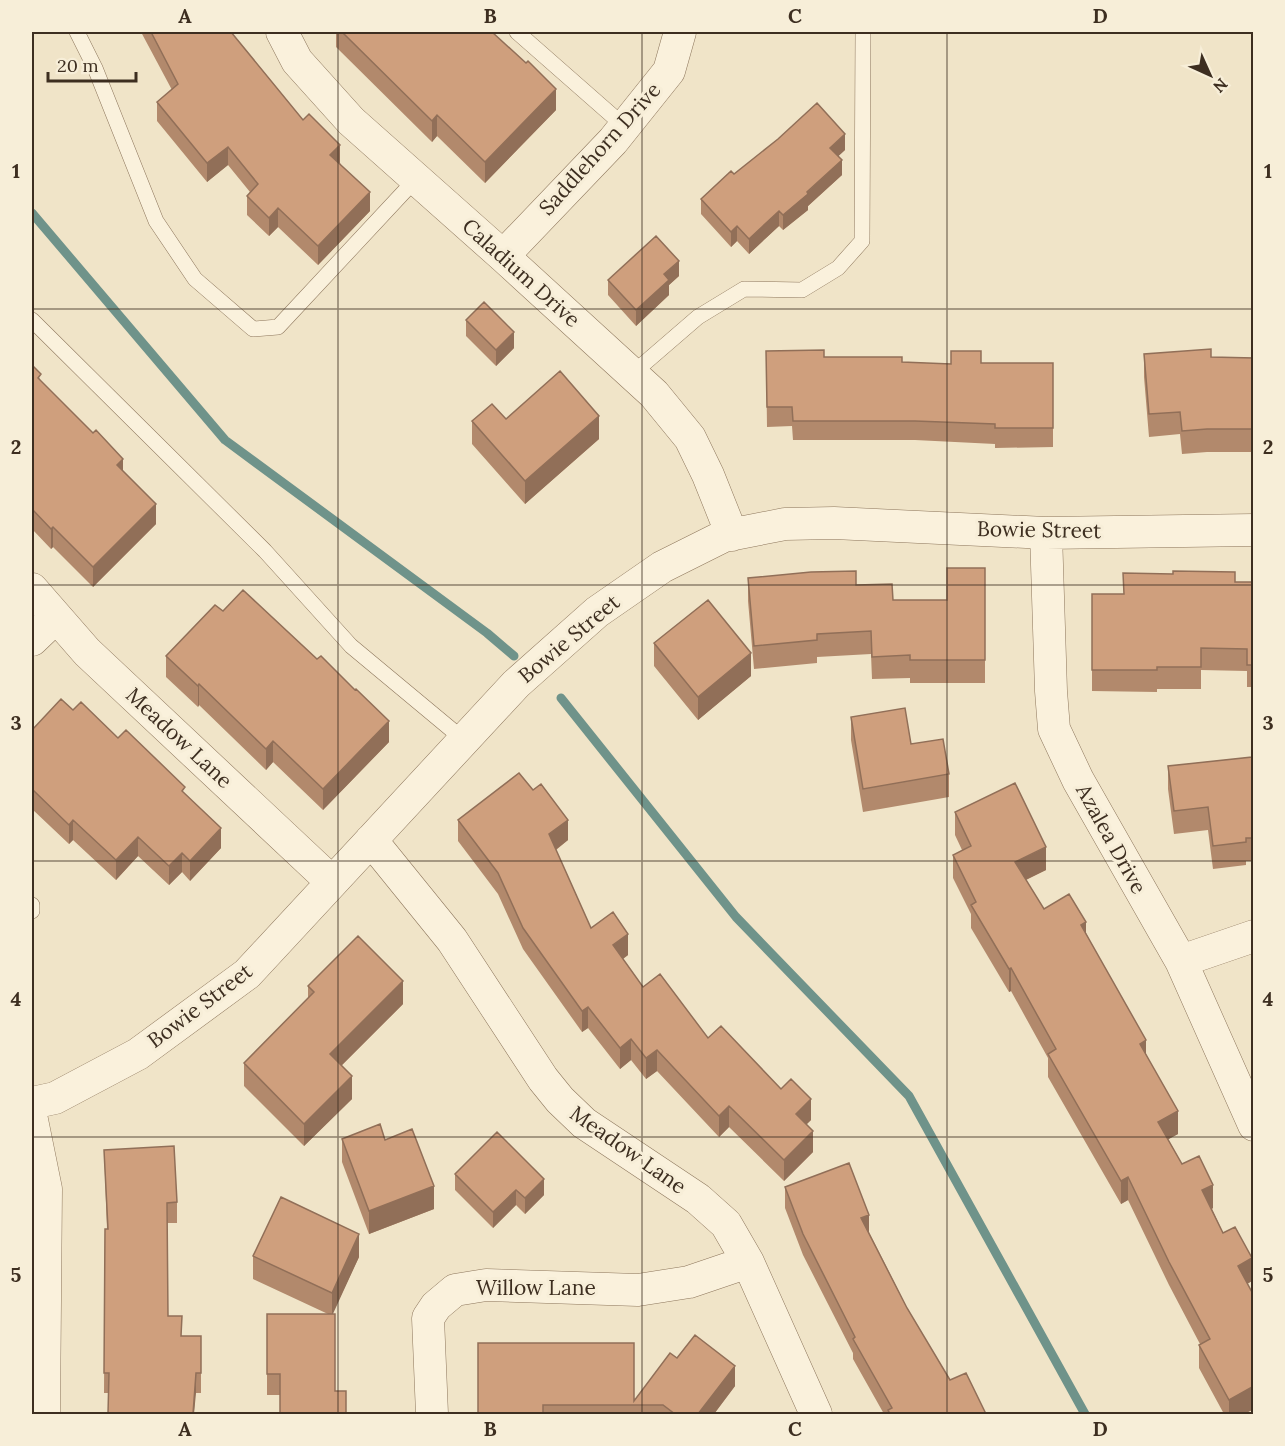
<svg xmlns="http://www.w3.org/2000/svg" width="1285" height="1446" font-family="Lora,serif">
	<rect width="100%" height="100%" fill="#f0e4c8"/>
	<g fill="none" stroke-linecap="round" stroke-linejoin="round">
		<path stroke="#6f938a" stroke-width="9" d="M32,213L225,440L487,633L514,656
			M561,698L736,917L909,1096L1085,1414"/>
		<g stroke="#8d765c" stroke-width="16">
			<path id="lane" d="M77,32L95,68L156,221L195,279L253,329L278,327L416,179
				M517,32L624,126
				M32,320L265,551L351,646L464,740
				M632,374L698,317L744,289L802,290L838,268L862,241L863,32
				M32,905V911"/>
		</g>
		<g stroke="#8d765c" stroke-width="33">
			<path id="street" d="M282,32L297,61L351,121L503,256L654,394L690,438L708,475L732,535
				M503,256L613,141L669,71L680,32
				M1046,533L1051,691L1054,729L1078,780L1181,961L1254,1125
				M32,589L87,652L332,882
				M32,640L56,617
				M371,840L452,940L543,1079L560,1100L584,1123L698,1199L726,1224L748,1262L816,1414
				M1181,961L1254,936
				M32,1103L55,1098L138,1054L247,974L516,684L597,612L662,567L724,536L785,524L834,523L1046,533L1254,530
				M32,1120L46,1189L44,1414
				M432,1414L428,1318L436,1306L455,1290L486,1285L638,1290L689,1282L748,1262"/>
		</g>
		<use href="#lane" stroke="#faf1dc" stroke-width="15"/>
		<use href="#street" stroke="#faf1dc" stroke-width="32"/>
	</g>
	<path fill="#b2896c" d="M141,32H231L303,120L340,163L370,211L318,265L278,227L269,236L247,215V196L250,192L228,165L207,182L157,121V102L172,90Z
		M336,32H492L556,110L485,183L437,136L432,142L336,47Z
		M845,150L838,156L842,175L808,206V210L783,230L779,226L749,254L737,241L731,247L701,214V199L734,174Z
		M679,276L669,285V295L636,326L608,295V280Z
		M466,320L514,348L496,366L466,336Z
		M766,351L824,357L902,362L951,364L1053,363V447L995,448V444L915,440H793L792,426L767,427Z
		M1144,354L1211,357L1254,358V452H1207L1182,454L1180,434L1149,437L1144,377Z
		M32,365L41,381L123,471L156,524L93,587L53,547L51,549L32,529Z
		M506,419L599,439L525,504L472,444V421Z
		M985,568V683H910V678L872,679L871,654L817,657V663L754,669L748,601V578L856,585L893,600H947Z
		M1235,582H1254V687H1247V671L1201,670V689H1157V692L1092,691V594H1123Z
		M654,643L751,676L698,720L654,666Z
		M166,656L389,742L323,810L273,762L266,770L199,705L198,707L166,677Z
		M851,717L911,744L949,774V797L863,812L851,740Z
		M32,730L118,738L185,794L221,848L190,881L182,872L169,885L138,856L116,880L73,840L69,844L32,809Z
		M1254,753V861H1246V865L1213,869L1208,830L1174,834L1168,789V766L1252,757Z
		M955,812L1046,870L1026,880L1044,909L1086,933L1146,1054L1178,1134L1168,1139L1182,1164L1213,1208L1212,1209L1223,1233L1252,1281L1247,1284L1254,1296V1409L1244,1414H1224L1199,1368V1345L1200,1344L1169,1285L1128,1200L1121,1204L1048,1077V1058L1011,991L1009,992L971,928V914L953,878V855L962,850L955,835Z
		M458,820L568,840L556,850L591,928L628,955L623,959L643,987L708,1038L781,1089L811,1120L806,1124L813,1152L784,1181L729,1127L719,1137L657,1071L646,1079L631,1060L620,1069L588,1028L582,1032L523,949L498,894L458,841Z
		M308,986L403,1004L341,1066L352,1099L304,1146L244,1086V1063L308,999Z
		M342,1139L385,1140L434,1209L369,1234L342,1162Z
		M104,1150L177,1202V1223H167L168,1316L182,1336H201V1393H104L105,1229H107Z
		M455,1174L544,1195L525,1214L516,1205L493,1228L455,1190Z
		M785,1187L869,1232L907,1308L950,1380L986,1414H884L853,1359V1353L803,1255L785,1208Z
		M253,1256L359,1257L332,1314L280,1395H267V1314H328L253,1279Z
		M478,1343L634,1401L677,1358L735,1386L714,1414H478Z"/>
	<path fill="#916f58" d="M556,89V110L485,183V162Z
		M437,115V136L432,142V121Z
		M845,134V150L830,164V148Z
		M340,145V163L330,173V155Z
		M228,147V165L207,182V163Z
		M842,160V175L808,206V210L783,230V215Z
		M370,192V211L318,265V246Z
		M278,208V227L269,236V218Z
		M779,211V226L749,254V239Z
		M737,226V241L731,247V232Z
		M679,261V276L669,285V295L636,326V310L664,274Z
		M514,332V348L496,366V350Z
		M599,416V439L525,504V481Z
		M123,459V479L117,465Z
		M156,504V524L93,587V567Z
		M53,527V547L51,549V529Z
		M751,653V676L698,720V697Z
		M199,684V705L198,707V686Z
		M389,721V742L323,810V789Z
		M273,741V762L266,770V749Z
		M73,820V840L69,844V825Z
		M568,820V840L549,855V834Z
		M221,828V848L190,881V861Z
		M138,837V856L116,880V860Z
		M1046,847V870L1015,885V862Z
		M182,853V872L169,885V866Z
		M1086,922V945L1081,925Z
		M628,934V955L613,966V945Z
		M1011,968V991L1009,992V969Z
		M403,981V1004L330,1077V1054Z
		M588,1007V1028L582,1032V1011Z
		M631,1039V1060L620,1069V1048Z
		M1146,1040V1063L1140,1044Z
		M657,1050V1071L646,1079V1058Z
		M352,1076V1099L304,1146V1124Z
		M811,1099V1120L796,1135V1114Z
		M729,1106V1127L719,1137V1116Z
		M1178,1111V1134L1158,1145V1122Z
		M813,1131V1152L784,1181V1160Z
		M1128,1177V1200L1121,1204V1181Z
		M544,1179V1195L525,1214V1198Z
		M1213,1185V1208L1202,1213V1190Z
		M434,1186V1209L369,1234V1211Z
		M516,1190V1205L493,1228V1212Z
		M869,1215V1236L861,1218Z
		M359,1234V1257L332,1316V1293Z
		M1252,1258V1281L1238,1289V1266Z
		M735,1366V1386L714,1414H698Z
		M196,1373V1393L194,1414H193Z
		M1254,1386V1409L1244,1414H1229V1400Z"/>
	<path fill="#cf9f7d" stroke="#916f58" stroke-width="1.5" d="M151,32H231L303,120L309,114L340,145L330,155L370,192L318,246L278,208L269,218L247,196L258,184L228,147L207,163L157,102L178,84Z
		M342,32H492L526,63L528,61L556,89L485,162L437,115L432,121Z
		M817,103L845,134L830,148L842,160L807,192L808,194L783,215L779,211L749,239L737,226L731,232L701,199L731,171L734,174L778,139Z
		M656,236L679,261L664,274L669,280L636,310L608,280Z
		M484,302L514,332L496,350L466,320Z
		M1211,349V357L1254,358V429H1207L1182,431L1180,412L1149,414L1144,354Z
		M824,350V357H902V362L951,364V351H981V363H1053V428H995V424L915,421H793L792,407H767L766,351Z
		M32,365L41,374L38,378L93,433L96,430L123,459L117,465L156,504L93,567L53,527L51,529L32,509Z
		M560,371L599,416L525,481L472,421L492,404L506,419Z
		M947,568H985V660H910V655L872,657L871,631L817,634V640L754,646L748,578L811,572L856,571V585L892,584L893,600H947Z
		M1173,571L1235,572V582H1254V665H1247V649L1201,648V667H1157V670H1092V594H1124L1123,573L1173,574Z
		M243,590L317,659L321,656L355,690L356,689L389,721L323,789L273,741L266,749L199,684L198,686L166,656L215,605L223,611Z
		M708,600L751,653L698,697L654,643Z
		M61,699L73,710L81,702L118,738L126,730L185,787L182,791L221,828L190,861L182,853L169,866L138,837L116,860L73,820L69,825L32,789V730Z
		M905,708L911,744L943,739L949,774L863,789L851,717Z
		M1252,753H1254V838H1246V842L1213,846L1208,807L1174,811L1168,766L1252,757Z
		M519,773L533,790L541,784L568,820L549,834L591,928L613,912L628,934L613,945L643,987L660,974L708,1038L721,1026L781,1089L791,1079L811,1099L796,1114L813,1131L784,1160L729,1106L719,1116L657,1050L646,1058L631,1039L620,1048L588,1007L582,1011L523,928L498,873L458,820Z
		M1015,783L1046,847L1015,862L1044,909L1069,894L1086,922L1081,925L1146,1040L1140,1044L1178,1111L1158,1122L1182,1164L1199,1156L1213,1185L1202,1190L1223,1233L1235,1227L1252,1258L1238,1266L1254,1296V1386L1229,1400L1199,1345L1210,1339L1169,1262L1128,1177L1121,1181L1048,1054L1056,1049L1011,968L1009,969L971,905L976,902L953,855L971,846L955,812Z
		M358,936L403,981L330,1054L352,1076L304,1124L244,1063L314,992L308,986Z
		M380,1124L385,1140L412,1129L434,1186L369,1211L342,1139Z
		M497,1132L544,1179L525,1198L516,1190L493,1212L455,1174Z
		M174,1146L177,1202L167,1203L168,1316H182L181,1336H201V1373H196L193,1414H108L109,1373H104L105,1229H108L104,1150Z
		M849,1163L869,1215L861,1218L907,1308L950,1380L966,1373L986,1414H890L888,1410L892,1408L853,1339L855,1337L803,1234L785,1187Z
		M281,1197L359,1234L332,1293L253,1256Z
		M267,1314H335V1391H346V1414H280V1374H267Z
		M695,1335L735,1366L698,1414H675L663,1405H543V1413L478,1414V1343H634V1401L670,1353L677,1358Z"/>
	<path fill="none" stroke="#3d2e20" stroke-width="1.5" stroke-opacity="0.55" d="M338,32V1414M642,32V1414M947,32V1414M32,309H1254M32,585H1254M32,861H1254M32,1137H1254"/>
	<g text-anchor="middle" stroke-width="6" stroke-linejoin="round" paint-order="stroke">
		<g font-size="21" fill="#3d2e20" stroke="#f7eed8">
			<text transform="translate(600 149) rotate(-48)" y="7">Saddlehorn Drive</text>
			<text transform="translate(521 273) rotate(42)" y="7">Caladium Drive</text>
			<text transform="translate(1039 530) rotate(1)" y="7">Bowie Street</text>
			<text transform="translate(569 639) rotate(-40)" y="7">Bowie Street</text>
			<text transform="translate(179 738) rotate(43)" y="7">Meadow Lane</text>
			<text transform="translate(1111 839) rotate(61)" y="7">Azalea Drive</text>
			<text transform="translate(200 1006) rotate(-37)" y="7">Bowie Street</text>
			<text transform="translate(628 1150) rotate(35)" y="7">Meadow Lane</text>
			<text x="536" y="1295">Willow Lane</text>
		</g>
	</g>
	<rect width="1285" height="1446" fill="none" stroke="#f7eed8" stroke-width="66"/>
	<g transform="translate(1210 75) rotate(135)" stroke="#f7eed8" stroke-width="4.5" paint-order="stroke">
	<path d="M0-4.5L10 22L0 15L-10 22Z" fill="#3d2e20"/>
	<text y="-9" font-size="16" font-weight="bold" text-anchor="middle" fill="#3d2e20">N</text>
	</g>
	<path d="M48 72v9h88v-9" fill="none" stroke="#3d2e20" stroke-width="3"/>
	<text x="57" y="72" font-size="18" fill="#3d2e20" stroke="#f7eed8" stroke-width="4.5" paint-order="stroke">20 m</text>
	<rect x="33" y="33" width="1219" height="1380" fill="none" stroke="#3d2e20" stroke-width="2"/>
	<g font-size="20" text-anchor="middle" font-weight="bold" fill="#3d2e20">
		<text x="185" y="23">A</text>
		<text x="490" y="23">B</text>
		<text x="795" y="23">C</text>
		<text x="1100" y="23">D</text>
		<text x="16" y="178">1</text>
		<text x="1268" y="178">1</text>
		<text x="16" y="454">2</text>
		<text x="1268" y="454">2</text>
		<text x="16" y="730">3</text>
		<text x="1268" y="730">3</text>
		<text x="16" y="1006">4</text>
		<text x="1268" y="1006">4</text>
		<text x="16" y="1282">5</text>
		<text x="1268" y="1282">5</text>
		<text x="185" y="1436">A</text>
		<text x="490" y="1436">B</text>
		<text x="795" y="1436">C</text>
		<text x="1100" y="1436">D</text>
	</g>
</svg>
